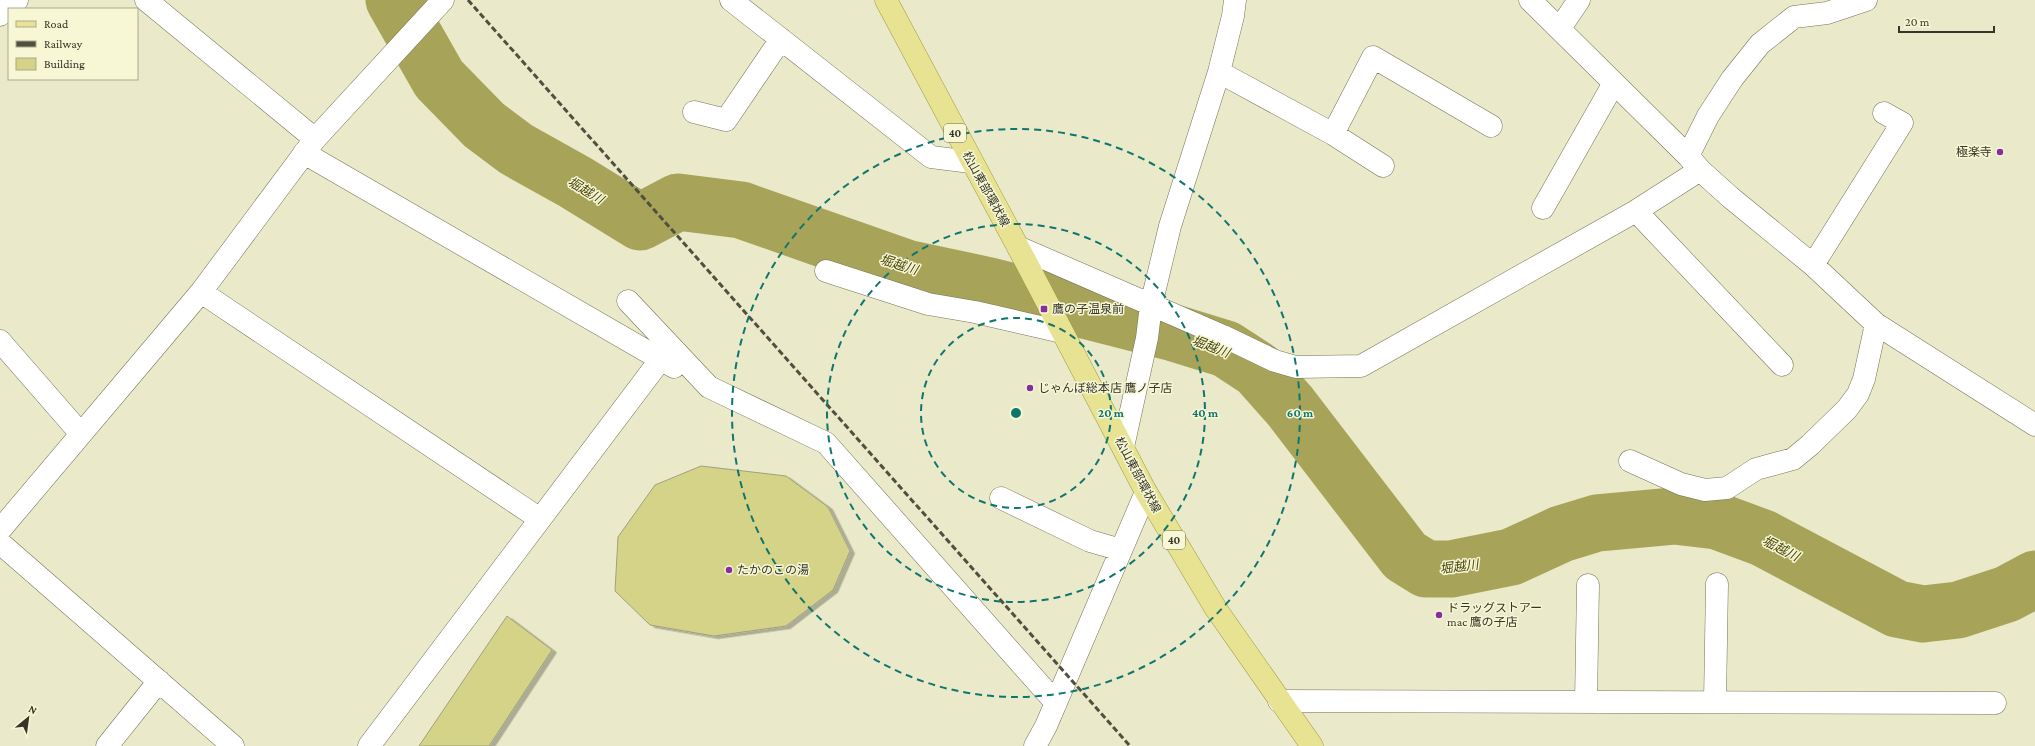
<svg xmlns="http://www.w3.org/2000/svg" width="2035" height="746" font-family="'Crimson Pro','Noto Sans JP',serif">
	<defs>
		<filter id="shadow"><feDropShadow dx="4.5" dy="2.5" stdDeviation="0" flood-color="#0004"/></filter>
	</defs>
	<rect width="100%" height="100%" fill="#eae9c9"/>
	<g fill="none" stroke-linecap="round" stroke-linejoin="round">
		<path stroke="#a7a459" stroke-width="57" d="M394,0L439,79L484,125L516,149L575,182L640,222L678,202L741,210L906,268L990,286L1174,333L1226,349L1258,370L1290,406L1405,556L1426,569H1451L1511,557L1561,534L1597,523L1674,516L1717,521L1763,538L1897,609L1923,614L1958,610L2007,594L2035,579"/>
	</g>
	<path fill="#d5d387" stroke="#a09f81" filter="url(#shadow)" d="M701,466L786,476L828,507L850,551L833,590L786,626L714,636L650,625L615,591L618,537L655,485Z
		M507,616L552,650L489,746H419Z"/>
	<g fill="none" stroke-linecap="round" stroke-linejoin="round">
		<g stroke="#747457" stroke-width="23">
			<path id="minor" d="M146,0L315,139
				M731,0L931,157L971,162
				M1530,0L1688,156L1700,170L1730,197L1813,265L1876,324L2035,425
				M0,15L17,0
				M1560,28L1579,0
				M1219,72L1333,134L1383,166
				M694,112L726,120L781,39
				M1333,134L1373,57L1491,126
				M304,153L674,367
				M1688,156L1708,116L1732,79L1760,44L1794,17L1827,13L1866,0
				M1543,208L1614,83
				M1636,211L1782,365
				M1018,247L1223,336L1275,361L1296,367L1361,366L1636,211L1700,170
				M1813,265L1902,123L1884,113
				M826,271L928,304L975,312L1062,332
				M201,292L540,519
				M628,301L709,387L826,443L1056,703
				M0,341L81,434
				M1123,447L1147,338L1151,305L1170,226L1219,72L1233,16L1235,0
				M1630,461L1681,484L1705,490L1727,488L1756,469L1793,459L1810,445L1847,409L1858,394L1864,379L1876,324
				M1001,498L1090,541L1121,550
				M0,530L201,292L315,139L443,0
				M0,543L233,746
				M1279,701L1995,703
				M1586,701L1588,585
				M1715,701L1717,584
				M107,746L159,681
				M369,746L661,359
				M1035,746L1046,726L1146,492"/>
		</g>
		<g stroke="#9e9a3d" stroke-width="23">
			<path id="primary" d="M886,0L1027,264L1146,492L1216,609L1312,746"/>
		</g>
		<use href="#minor" stroke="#fff" stroke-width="22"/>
		<use href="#primary" stroke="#e7e392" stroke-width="22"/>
		<path stroke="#505040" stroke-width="3" stroke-dasharray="6 3" stroke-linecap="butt" d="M468,0L1130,746"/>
	</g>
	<g fill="none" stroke="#0f766e" stroke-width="2" stroke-dasharray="7 5">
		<circle cx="1016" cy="413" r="95"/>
		<circle cx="1016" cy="413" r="189"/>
		<circle cx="1016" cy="413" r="284"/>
	</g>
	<g fill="#832f9e" stroke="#f7f7d6" stroke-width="1.5">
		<circle cx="2000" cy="152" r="4"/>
		<rect x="1040" y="305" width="8" height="8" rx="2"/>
		<circle cx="1030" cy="388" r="4"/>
		<circle cx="729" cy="570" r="4"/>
		<circle cx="1439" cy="615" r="4"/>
	</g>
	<g text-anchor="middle" stroke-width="3" stroke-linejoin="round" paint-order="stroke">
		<g fill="#f7f7d6" stroke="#6f6f5c" stroke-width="1">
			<rect x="944" y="124" width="22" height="18" rx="3"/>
			<rect x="1163" y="531" width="22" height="18" rx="3"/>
		</g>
		<g font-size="11" font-weight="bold" fill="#353528">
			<text x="955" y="137">40</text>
			<text x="1174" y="544">40</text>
		</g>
		<g font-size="12" fill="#353528" stroke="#f7f7d6" text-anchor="start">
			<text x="1992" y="156" text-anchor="end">極楽寺</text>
			<text x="1052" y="313">鷹の子温泉前</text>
			<text x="1038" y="392">じゃんぼ総本店 鷹ノ子店</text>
			<text x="737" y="574">たかのこの湯</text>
			<text x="1447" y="612">ドラッグストアー<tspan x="1447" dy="14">mac 鷹の子店</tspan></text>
		</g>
		<g font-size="12" fill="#353528" stroke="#f7f7d6">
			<text transform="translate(986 189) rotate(61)" y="4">松山東部環状線</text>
			<text transform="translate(1138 475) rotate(62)" y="4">松山東部環状線</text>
		</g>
		<g font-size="13" font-style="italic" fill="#49460a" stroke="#f7f7d6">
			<text transform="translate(586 190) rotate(31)" y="5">堀越川</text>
			<text transform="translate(899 264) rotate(17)" y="5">堀越川</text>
			<text transform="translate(1211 346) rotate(21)" y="5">堀越川</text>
			<text transform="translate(1781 548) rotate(27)" y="5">堀越川</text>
			<text transform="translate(1459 566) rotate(-7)" y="5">堀越川</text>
		</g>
	</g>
	<circle cx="1016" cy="413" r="6" fill="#0f766e" stroke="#f7f7d6" stroke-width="2"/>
	<g font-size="12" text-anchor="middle" font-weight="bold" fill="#0f766e" stroke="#f7f7d6" stroke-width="3" stroke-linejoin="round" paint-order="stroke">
		<text x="1111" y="417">20 m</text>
		<text x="1205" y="417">40 m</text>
		<text x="1300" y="417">60 m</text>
	</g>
	<rect x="8" y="8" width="130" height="72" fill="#f7f7d6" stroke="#a9a990"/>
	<rect x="16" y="21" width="20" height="6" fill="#e7e392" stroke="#a9a990"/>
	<text x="44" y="28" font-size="12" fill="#353528">Road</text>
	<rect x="16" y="41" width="20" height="6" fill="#505040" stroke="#a9a990"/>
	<text x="44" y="48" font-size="12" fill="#353528">Railway</text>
	<rect x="16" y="58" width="20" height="12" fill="#d5d387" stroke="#a9a990"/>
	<text x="44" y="68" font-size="12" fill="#353528">Building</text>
	<g transform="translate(28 718) rotate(29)" stroke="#f7f7d6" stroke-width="3" paint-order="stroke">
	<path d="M0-3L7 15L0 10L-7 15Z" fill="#353528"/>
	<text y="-6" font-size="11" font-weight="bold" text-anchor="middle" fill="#353528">N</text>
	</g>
	<path d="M1899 26v6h95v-6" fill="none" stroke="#353528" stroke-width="2"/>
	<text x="1905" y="26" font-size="12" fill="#353528" stroke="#f7f7d6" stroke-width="3" paint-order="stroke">20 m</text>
</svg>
